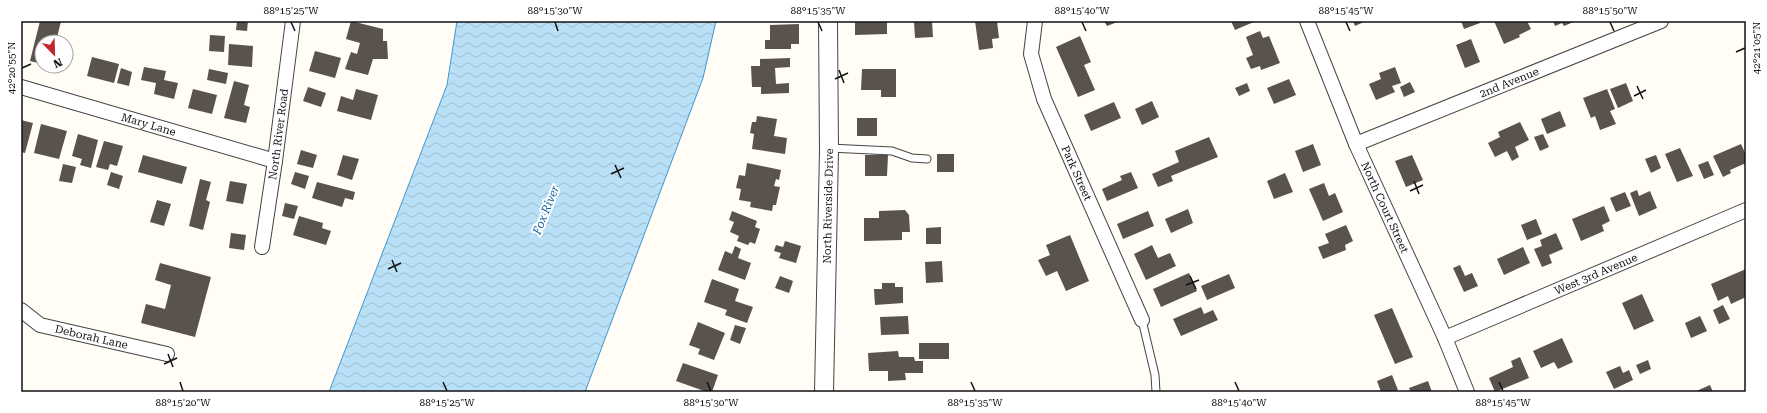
<svg xmlns="http://www.w3.org/2000/svg" width="1767" height="413" font-family="'Roboto Serif',serif">
	<defs>
		<pattern id="water-waves" width="16" height="10" patternUnits="userSpaceOnUse"><rect width="16" height="10" fill="#b9e0f7"/><path d="M0 5q4-4 8 0t8 0" fill="none" stroke="#9ebfd3"/></pattern>
	</defs>
	<rect width="100%" height="100%" fill="#fffdf5"/>
	<path fill="url(#water-waves)" stroke="#3f96cf" d="M457,21H716L703,78L585,392H329L447,85Z"/>
	<path fill="#5a524d" d="M40,21H61L56,42H42V64L30,61Z
		M237,21H248L247,31L236,30Z
		M351,21L383,29V41H387L388,59H373L368,75L345,69L351,52L357,54L360,43L346,39Z
		M855,21H887V34L855,35Z
		M914,21H932L933,37L915,38Z
		M975,21H997L999,38L992,39L993,48L979,50Z
		M1104,21H1120L1107,26Z
		M1231,21H1256L1235,30Z
		M1353,21H1366L1355,26Z
		M1461,21H1479L1480,23L1464,29Z
		M1494,21H1527L1531,29L1519,35L1520,37L1504,44Z
		M1553,21H1576L1564,26L1562,23L1555,26Z
		M799,24V44H791V49H765V40H770V25Z
		M1260,31L1263,38L1269,36L1280,63L1261,70L1260,66L1251,69L1246,58L1253,55L1246,37Z
		M210,35L225,36L224,52L209,51Z
		M1080,36L1091,62L1084,65L1095,90L1078,97L1056,47Z
		M1471,39L1480,62L1465,68L1456,45Z
		M229,44L253,46L252,67L228,65Z
		M315,51L341,58L335,78L309,71Z
		M92,57L119,64L114,83L87,76Z
		M790,58V67L775,68L776,84L789,83V93L761,94V87H752L751,66H760V59Z
		M144,67L166,71L164,80L178,83L174,99L154,94L156,83L141,80Z
		M1395,67L1401,83L1392,86L1395,92L1376,100L1369,84L1381,79L1379,73Z
		M121,68L132,72L129,86L117,83Z
		M209,69L228,73L226,84L207,80Z
		M862,69H896V97H881V90H861Z
		M1289,79L1296,95L1274,104L1267,88Z
		M234,81L249,85L244,105L250,107L246,123L224,118Z
		M1410,82L1415,92L1404,97L1400,87Z
		M1247,83L1250,91L1239,96L1235,88Z
		M1626,83L1633,101L1618,108L1610,89Z
		M308,87L326,93L321,107L303,101Z
		M193,89L217,95L212,114L188,108Z
		M356,89L378,95L371,120L337,111L341,96L353,100Z
		M1607,89L1615,109L1610,111L1616,124L1600,130L1595,116L1591,118L1583,98Z
		M1152,101L1159,117L1142,125L1135,109Z
		M1114,102L1121,118L1091,131L1084,115Z
		M1560,111L1566,126L1547,134L1541,119Z
		M757,116L777,119L774,136L787,138L785,154L752,149L754,134L750,133L752,122H756Z
		M857,118H877V136H857Z
		M21,120L33,123L25,153L21,152Z
		M1520,122L1529,140L1515,147L1519,157L1512,161L1507,151L1495,157L1488,143L1500,137L1498,132Z
		M41,124L67,131L59,159L34,153Z
		M78,134L98,140L91,168L80,165L82,159L72,156Z
		M1543,134L1549,147L1540,151L1534,137Z
		M1209,137L1218,157L1171,176L1173,181L1158,187L1152,174L1179,162L1175,151Z
		M104,141L123,146L117,166L110,164L108,170L96,167Z
		M1313,144L1321,165L1303,172L1295,151Z
		M1741,144L1746,155V163L1730,170L1731,173L1723,177L1713,156Z
		M1680,148L1693,176L1677,182L1665,154Z
		M301,150L317,155L313,168L297,164Z
		M937,154H954V172H937Z
		M143,155L187,167L182,184L138,172Z
		M343,155L359,159L352,180L337,175Z
		M865,155H888L887,176H865Z
		M1412,155L1423,180L1406,187L1395,161Z
		M1656,155L1661,168L1651,173L1645,159Z
		M1708,161L1714,175L1704,179L1698,165Z
		M747,163L781,170L779,180L776,179L774,186L780,187L776,205H773L772,211L750,207L751,202L739,200L741,189L736,188L739,175L745,176Z
		M63,164L76,167L72,183L59,181Z
		M111,172L123,176L119,189L107,185Z
		M295,172L309,176L305,189L291,184Z
		M1131,172L1138,188L1107,201L1102,189L1122,180L1120,176Z
		M1285,173L1293,192L1274,199L1267,181Z
		M200,179L211,182L206,200L210,202L203,230L189,226Z
		M230,181L247,184L243,204L226,201Z
		M317,182L355,192L353,200L345,198L342,207L312,198Z
		M1324,183L1329,196L1335,193L1343,212L1323,221L1309,189Z
		M1637,190L1639,196L1650,191L1657,208L1639,216L1630,193Z
		M1625,192L1631,206L1616,212L1610,198Z
		M157,200L171,204L164,226L150,222Z
		M285,203L298,206L294,219L282,216Z
		M1604,206L1610,221L1602,225L1604,231L1581,241L1572,219Z
		M1188,209L1193,223L1171,233L1165,219Z
		M905,210L909,215L910,232H902V240L864,241V218H879V211Z
		M732,211L757,221L755,227L760,229L755,244L750,242L748,245L737,241L739,236L730,232L734,222L729,220Z
		M1148,211L1154,226L1123,239L1117,224Z
		M299,216L323,223L322,228L331,231L326,245L293,235Z
		M1536,219L1542,234L1527,240L1521,225Z
		M1346,225L1353,241L1345,245L1346,250L1323,259L1318,247L1329,243L1325,234Z
		M941,227V244H926V228Z
		M231,233L246,235L244,250L229,248Z
		M1556,233L1563,249L1549,255L1552,263L1542,267L1534,249L1542,246L1540,240Z
		M1070,235L1089,281L1066,291L1057,271L1046,276L1038,260L1050,255L1046,245Z
		M785,241L801,246L796,263L779,258L781,253L774,251L776,245L783,247Z
		M1152,245L1158,258L1170,253L1176,266L1146,280L1134,254Z
		M735,246L741,249L738,258L751,263L745,280L718,270L725,251L732,254Z
		M1523,247L1530,263L1504,275L1497,259Z
		M942,261L943,282L926,283L925,262Z
		M160,263L211,277L195,337L141,323L146,304L165,309L171,285L155,280Z
		M1460,265L1465,276L1472,273L1478,286L1464,292L1453,268Z
		M1746,269V297L1731,304L1728,296L1718,301L1711,284Z
		M1189,273L1197,291L1161,307L1153,289Z
		M1229,274L1235,288L1207,300L1201,286Z
		M780,276L793,281L789,293L775,288Z
		M712,279L739,289L735,301L753,307L747,323L725,315L727,310L704,302Z
		M882,283H895V287H903V303L875,305L874,289H882Z
		M1642,294L1654,321L1634,330L1622,303Z
		M1723,305L1730,319L1719,324L1713,310Z
		M1201,307L1204,314L1213,310L1218,320L1181,336L1173,319Z
		M1392,308L1413,357L1395,364L1374,315Z
		M908,316L909,334L881,335L880,317Z
		M1700,316L1707,331L1691,338L1685,323Z
		M698,322L725,333L714,360L698,354L700,349L689,345Z
		M735,325L746,328L740,344L730,340Z
		M1562,338L1573,362L1558,369L1554,362L1541,368L1533,351Z
		M919,343H949V359H919Z
		M898,351L899,357H914L915,361H923V373H905L906,380L888,381V371H869L868,353Z
		M1520,357L1529,378L1495,392L1489,378L1513,367L1511,361Z
		M1648,360L1651,369L1640,374L1636,365Z
		M683,363L718,375L712,392H707L676,381Z
		M1620,366L1623,373L1629,370L1633,380L1614,389L1606,372Z
		M1392,375L1398,390L1393,392H1381L1377,381Z
		M1428,381L1432,392H1411L1409,388Z
		M1710,385L1713,392H1694Z"/>
	<g fill="none" stroke-linecap="round" stroke-linejoin="round">
		<g stroke="#444" stroke-width="9">
			<path id="service" d="M829,148L892,151L912,158L927,159
				M1142,320L1155,375L1156,392"/>
		</g>
		<g stroke="#444" stroke-width="16">
			<g id="minor">
				<path id="s1" d="M1035,21L1031,54L1044,99L1142,320"/>
				<path id="s2" d="M1307,21L1356,144L1445,338L1467,392"/>
				<path id="s3" d="M21,87L275,161"/>
				<path id="s4" d="M1356,144L1661,21"/>
				<path id="s5" d="M262,247L275,161L293,21"/>
				<path id="s6" d="M21,310L40,325L167,354"/>
				<path id="s7" d="M1445,338L1746,210"/>
			</g>
		</g>
		<g stroke="#444" stroke-width="20">
			<g id="tertiary">
				<path id="s8" d="M824,392L829,151L828,21"/>
			</g>
		</g>
		<use href="#service" stroke="#fff" stroke-width="7"/>
		<use href="#minor" stroke="#fff" stroke-width="14"/>
		<use href="#tertiary" stroke="#fff" stroke-width="18"/>
	</g>
	<path fill="none" stroke="#111" stroke-width="1.5" d="M291,22L295,31M555,22L558,31M818,22L822,31M1082,22L1086,31M1346,22L1350,31M1610,22L1614,31M1736,52L1745,48M22,68L31,64M839,70L844,83M835,79L848,73M1637,86L1643,99M1634,96L1646,90M615,165L621,178M611,174L624,168M1414,181L1419,194M1410,191L1423,185M392,260L397,272M388,269L401,263M1190,276L1196,289M1186,285L1199,280M168,354L173,367M164,364L177,358M180,382L183,391M443,382L447,391M707,382L711,391M971,382L975,391M1235,382L1239,391M1499,382L1503,391"/>
	<g text-anchor="middle" stroke-width="4" stroke-linejoin="round" paint-order="stroke">
		<g font-size="11" fill="#111" stroke="#fff">
			<text dy="4" stroke="none"><textPath href="#s4" startOffset="165">2nd Avenue</textPath></text>
			<text dy="4" stroke="none"><textPath href="#s3" startOffset="133">Mary Lane</textPath></text>
			<text dy="4" stroke="none"><textPath href="#s5" startOffset="114">North River Road</textPath></text>
			<text dy="4" stroke="none"><textPath href="#s1" startOffset="161">Park Street</textPath></text>
			<text dy="4" stroke="none"><textPath href="#s8" startOffset="186">North Riverside Drive</textPath></text>
			<text dy="4" stroke="none"><textPath href="#s2" startOffset="202">North Court Street</textPath></text>
			<text dy="4" stroke="none"><textPath href="#s7" startOffset="164">West 3rd Avenue</textPath></text>
			<text dy="4" stroke="none"><textPath href="#s6" startOffset="77">Deborah Lane</textPath></text>
		</g>
		<g font-size="12" font-style="italic" fill="#1768a6" stroke="#fff">
			<text transform="translate(546 210) rotate(-68)" y="4">Fox River</text>
		</g>
	</g>
	<rect width="1767" height="413" fill="none" stroke="#ffffff" stroke-width="44"/>
	<g transform="translate(54 54) rotate(157)"><circle r="19" fill="#ffffff" stroke="#a0a0a0"/>
	<path d="M0-3L7 15L0 10L-7 15Z" fill="#c4262e"/>
	<text y="-6" font-size="11" font-weight="bold" text-anchor="middle" fill="#111111">N</text>
	</g>
	<rect x="22" y="22" width="1723" height="369" fill="none" stroke="#111" stroke-width="1.5"/>
	<g font-size="10" text-anchor="middle" fill="#111">
		<text x="291" y="14">88°15'25"W</text>
		<text x="555" y="14">88°15'30"W</text>
		<text x="818" y="14">88°15'35"W</text>
		<text x="1082" y="14">88°15'40"W</text>
		<text x="1346" y="14">88°15'45"W</text>
		<text x="1610" y="14">88°15'50"W</text>
		<text transform="translate(1756 48) rotate(-90)" y="4">42°21'05"N</text>
		<text transform="translate(11 68) rotate(-90)" y="4">42°20'55"N</text>
		<text x="183" y="406">88°15'20"W</text>
		<text x="447" y="406">88°15'25"W</text>
		<text x="711" y="406">88°15'30"W</text>
		<text x="975" y="406">88°15'35"W</text>
		<text x="1239" y="406">88°15'40"W</text>
		<text x="1503" y="406">88°15'45"W</text>
	</g>
</svg>
